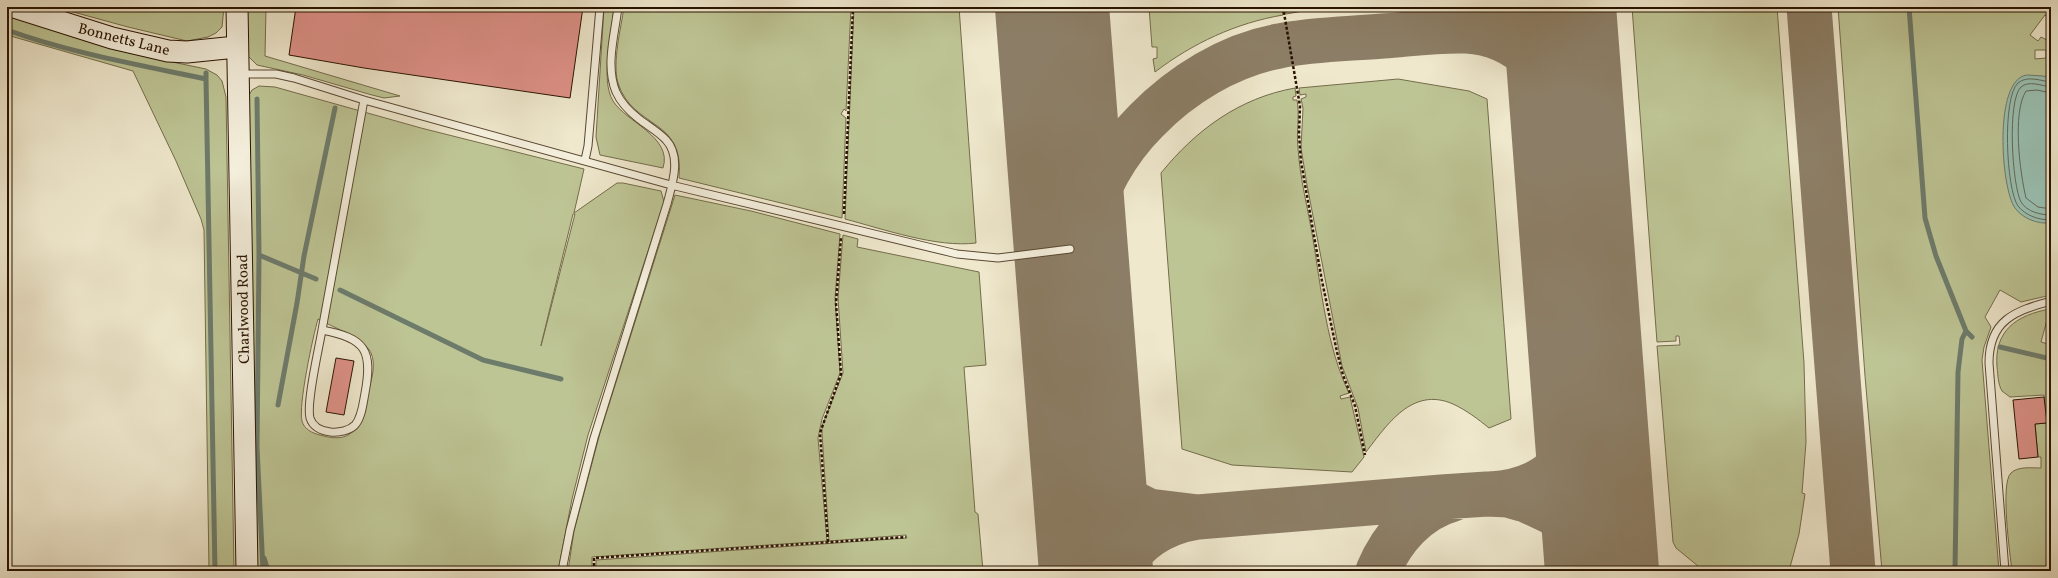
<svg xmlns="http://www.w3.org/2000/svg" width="2058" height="578" font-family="Vollkorn,serif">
	<rect width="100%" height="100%" fill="#efe8cd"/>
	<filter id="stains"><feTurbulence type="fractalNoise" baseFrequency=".005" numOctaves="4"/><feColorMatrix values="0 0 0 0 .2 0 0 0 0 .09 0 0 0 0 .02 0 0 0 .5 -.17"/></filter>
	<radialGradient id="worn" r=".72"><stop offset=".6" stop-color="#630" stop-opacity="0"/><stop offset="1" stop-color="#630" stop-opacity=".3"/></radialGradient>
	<path fill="#bec595" stroke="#746c4a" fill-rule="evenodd" d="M55,7H127L137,10L139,7H224L222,27L216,33L208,37L187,41L128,27Z
		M244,7H266L265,56L400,96L384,98L372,95L303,75L257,65L248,56Z
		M604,7H614C612,31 600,80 613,101C626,122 673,137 663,168L600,155L596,137Z
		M624,7H678L677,9L681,12L684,7H851L846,111L844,109L841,114L846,118L842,218L679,178C685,117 633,130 618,83C612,63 621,28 624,7Z
		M854,7H959L976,243C937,248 883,229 845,219Z
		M1149,7H1274L1272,8L1273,11L1282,9L1283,15C1236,23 1193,43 1155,72L1153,59L1157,58V47H1152Z
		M1285,7H1326L1286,14Z
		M1632,7H1777L1804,363L1806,442L1802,493L1805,494L1799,534L1789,571H1704L1676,548L1673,542L1657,346L1680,345L1679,336H1676V341L1657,342Z
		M1838,7H2051V19L2045,15L2030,35L2038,41L2041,37L2051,42V295L2021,302L2000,290L1985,317L1991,327L1984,347L1982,360L1999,571H1882L1865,376ZM2035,50H2046V58L2035,59Z
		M7,13L153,58L206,69L217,75L222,81L226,97L234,571H209L204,230L201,219L176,161L133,71L7,35Z
		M1398,79L1469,91L1487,99L1511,419L1489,428C1478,419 1466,410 1453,404C1412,386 1387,425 1366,452L1358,408L1342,366L1307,185L1301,148L1303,108L1301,99L1306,97V94L1300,95L1299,88Z
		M259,86L275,87L421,128L584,169L574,213L617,183H623L661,191L664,202L588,435L572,499L558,571H253L248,97L252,90ZM573,214H575L541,346V345ZM318,319C332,327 364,338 371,353C376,364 372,378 369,389C362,419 358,447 320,435C312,433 304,429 302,421C298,406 313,336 318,319Z
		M1295,88L1296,96L1293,97V100H1297C1300,116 1296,132 1298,148C1300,179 1308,209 1313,239C1321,288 1327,348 1349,393L1340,396L1341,399L1350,397L1364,457L1352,472L1232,465L1182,449L1161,173C1196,130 1239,98 1295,88Z
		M675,195L751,211L840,234L835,298L840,373L822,419L818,438L827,541L592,557V571H568L574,531L600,433Z
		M843,235L858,239L857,247L979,272L986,365L964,367L975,512L978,514L983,571H596V560L907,538L906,535L829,541L822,433V426L843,373L838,298Z
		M2050,309L2041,342L2051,345V571H2012C2010,554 2000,483 2011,473C2018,466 2032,468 2041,468V457H2038L2035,424L2046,423L2044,395L2010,397L2002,391C1998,384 1998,376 1997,367C1994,330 2017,315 2050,309Z"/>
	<path fill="#9ac1b3" stroke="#6d7b6b" d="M2027,75L2043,76L2051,78L2050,223C2038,224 2023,219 2015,208C2001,189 1993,79 2027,75Z"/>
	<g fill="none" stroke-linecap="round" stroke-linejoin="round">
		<path stroke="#626a5a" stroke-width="1" d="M2051,82C2041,81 2027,75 2018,83C2002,97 2006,189 2018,206C2026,216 2039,220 2051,220
			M2051,87C2042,86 2029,80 2021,87C2007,100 2012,185 2021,202C2027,212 2041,215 2051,215
			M2051,93L2037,90L2026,91C2012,113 2020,173 2026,198L2038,207L2051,209"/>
		<path stroke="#6d7b6b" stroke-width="5" d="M1909,7L1925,218L1936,256L1966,331L1972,337
			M7,30C71,53 139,65 206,79V73
			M206,79L215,571
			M257,99L259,255
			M340,290L483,360L561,379
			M2000,347L2051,359
			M278,405L297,303L304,256L335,108
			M264,558L268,571
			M263,571L257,447L259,255L316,279
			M1955,571L1958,372L1962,339L1966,331"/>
		<path stroke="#8c7e66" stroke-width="45" d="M1809,7L1853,571
			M1454,31L1480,25L1512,7
			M1075,297C1078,275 1080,251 1085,229C1095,189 1117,150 1146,121C1181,85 1229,55 1279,46C1313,39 1348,39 1383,36C1410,34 1438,30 1466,31C1521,34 1557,75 1568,127
			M1085,436L1114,487L1127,500L1149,511L1198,517L1442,497L1487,494L1508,495L1526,500L1552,512L1633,571
			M1491,494C1552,490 1580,455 1588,397
			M1117,571C1136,540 1161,523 1197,517
			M1378,571C1392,538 1417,509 1453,499"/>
		<path stroke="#8c7e66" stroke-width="114" d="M1052,7L1096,571
			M1559,7L1602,571"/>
	</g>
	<path fill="#de9188" stroke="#291300" d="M296,7H583L570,98L364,68L289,55Z
		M336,358L354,361L344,415L326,412Z
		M2044,397L2047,423L2035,424L2038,457L2019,459L2013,400Z"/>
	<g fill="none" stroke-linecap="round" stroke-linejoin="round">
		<g stroke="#5a4833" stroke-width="9">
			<path id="lane" d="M241,74H276L294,78L364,100L671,185L957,254L998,258L1070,249
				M585,160L588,146L600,7
				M322,330C366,338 373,351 365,393C363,403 362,417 355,425C344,436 315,435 310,418C306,403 319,348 322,330Z
				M322,330L364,100
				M562,571L570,530L594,438L667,204C672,185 682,157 666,140C659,132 648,126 639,119C630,112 621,103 616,92C605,65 615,34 618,7
				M2005,571L1989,363C1989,320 2015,311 2051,301"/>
		</g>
		<g stroke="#291300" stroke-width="23">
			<path id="secondary" d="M14,7L112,38L168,51L187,52L236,47
				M237,7L247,571"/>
		</g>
		<path stroke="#291300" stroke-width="2.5" stroke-dasharray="3 2" stroke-linecap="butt" d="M1283,7L1300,106L1299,134L1301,162L1322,281L1337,352L1343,375L1355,406L1365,455
			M844,214L853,7
			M828,542L820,433L841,374L836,303L841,237
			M594,571V558L906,537"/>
		<use href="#lane" stroke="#f5f0de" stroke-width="7"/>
		<use href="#secondary" stroke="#f5f0de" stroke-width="21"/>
	</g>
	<g text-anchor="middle" stroke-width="3.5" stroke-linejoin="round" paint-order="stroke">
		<g font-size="15" fill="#291300" stroke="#f5f0de">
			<text transform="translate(124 39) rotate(14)" y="5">Bonnetts Lane</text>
			<text transform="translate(243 309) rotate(-91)" y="5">Charlwood Road</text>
		</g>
	</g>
	<rect width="2058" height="578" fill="none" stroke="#efe8cd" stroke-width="24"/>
	<rect x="8" y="8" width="2042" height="562" fill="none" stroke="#291300" stroke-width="2"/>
	<rect x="12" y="12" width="2034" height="554" fill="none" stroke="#291300"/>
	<rect width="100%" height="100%" filter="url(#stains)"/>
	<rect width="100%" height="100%" fill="url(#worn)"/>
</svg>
